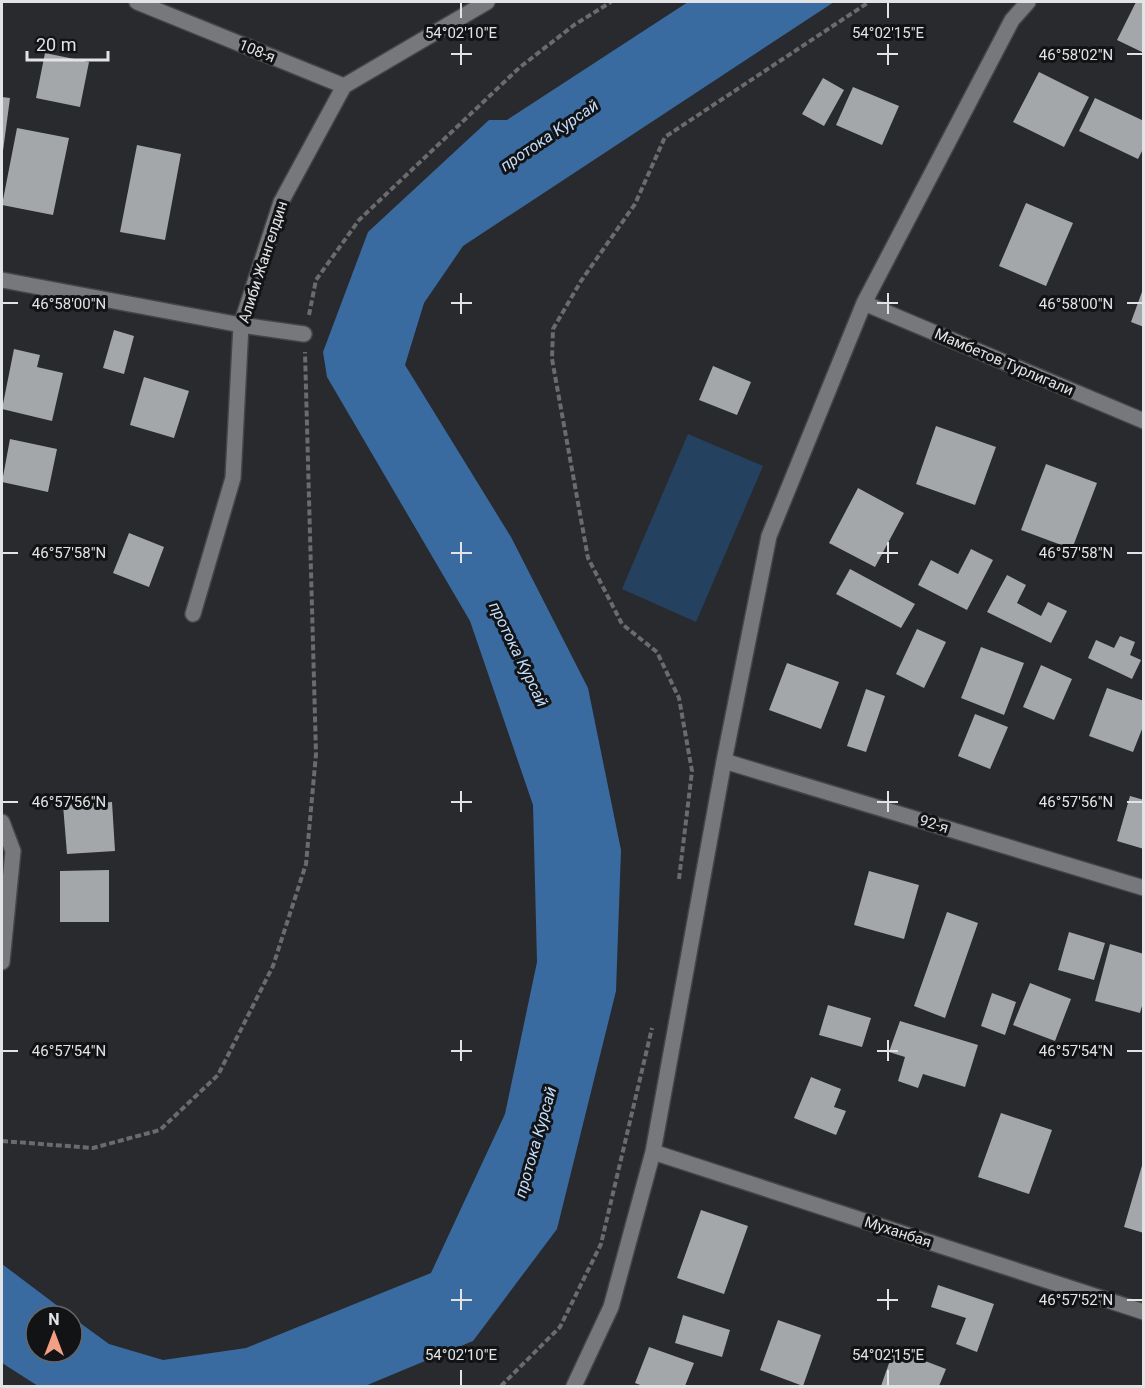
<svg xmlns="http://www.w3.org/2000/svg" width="1145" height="1388" font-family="Roboto,sans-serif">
	<rect width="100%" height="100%" fill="#282a2d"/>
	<path fill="#254160" d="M688,434L763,466L696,622L622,589Z"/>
	<path fill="#396ba0" d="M688,2H834L463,246L424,303L405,365L511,537L588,688L621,850L616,991L557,1229L473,1341L365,1386H38L2,1363V1264L71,1316H36V1352H72V1317L109,1344L163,1360L246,1348L431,1273L505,1114L537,962L533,805L470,621L327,377L323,352L368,232L489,120H507Z"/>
	<path fill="#a4a7aa" d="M1136,2H1144V53L1117,40Z
		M45,53L89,62L80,107L36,98Z
		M1039,72L1089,97L1064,147L1013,122Z
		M823,78L844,90L824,126L802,114Z
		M853,87L899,106L882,145L836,125Z
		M2,97L10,98L3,151H2Z
		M1095,98L1144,121V147L1138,159L1079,131Z
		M17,128L69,138L53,215L2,205Z
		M137,145L181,154L165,240L120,232Z
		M1026,203L1073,223L1046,286L999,266Z
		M1143,289H1144V327L1131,322Z
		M114,330L134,336L124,374L103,368Z
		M14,349L40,355L37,367L63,373L52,421L2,409Z
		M713,366L751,382L737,415L699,400Z
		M144,377L189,391L174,438L130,425Z
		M936,426L996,447L975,505L916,484Z
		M10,439L57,449L48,492L2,482Z
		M1046,464L1097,483L1072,549L1021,530Z
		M858,488L904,513L875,567L829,543Z
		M129,533L164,547L149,587L113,573Z
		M971,549L993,560L967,610L918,585L931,560L958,574Z
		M850,569L915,604L901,628L836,594Z
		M1007,575L1026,585L1017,603L1041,616L1048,602L1067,611L1051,643L987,612Z
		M917,629L946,642L924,688L896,674Z
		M1120,636L1135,642L1130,655L1141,660L1132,679L1088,658L1096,640L1114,648Z
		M981,647L1024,663L1004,715L961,698Z
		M787,663L839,682L821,729L769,710Z
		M1041,665L1072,679L1054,720L1023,707Z
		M1107,688L1144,701V724L1133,752L1089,736Z
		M866,689L885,696L866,752L847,746Z
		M975,714L1008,727L990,769L958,756Z
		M1130,796L1144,800V849L1117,841Z
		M112,802L115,851L67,854L63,805Z
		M109,870V922H60V871Z
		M869,871L919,885L904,939L854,925Z
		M947,912L978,923L945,1018L914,1006Z
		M1069,932L1105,943L1094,980L1058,970Z
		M1110,944L1144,954V999L1140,1013L1095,1001Z
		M1030,983L1071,999L1055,1041L1013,1025Z
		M992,993L1016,1002L1005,1035L981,1026Z
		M828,1005L871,1018L862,1047L819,1035Z
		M900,1021L978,1045L965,1087L923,1074L918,1088L898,1081L905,1057L889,1052Z
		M811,1077L841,1089L834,1107L846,1111L836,1135L794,1118Z
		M1001,1113L1052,1130L1029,1194L978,1177Z
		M1143,1162H1144V1233L1124,1227Z
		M701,1210L748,1226L724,1294L677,1278Z
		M938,1285L994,1304L977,1352L956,1344L966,1318L931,1307Z
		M683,1315L730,1330L722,1357L675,1343Z
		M778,1320L821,1335L803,1386L760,1370Z
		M649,1347L694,1363L685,1386H643L635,1383Z
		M894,1349L946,1369L939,1386H881Z"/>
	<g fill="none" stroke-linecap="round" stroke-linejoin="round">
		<g stroke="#434547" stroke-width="18">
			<path id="street" d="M137,2L344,86
				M2,280L241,325L304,334
				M864,303L1144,421
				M193,614L233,478L241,325L281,202L344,86L487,2
				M724,761L1144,888
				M2,822L13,851L2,962
				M653,1152L1144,1312
				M574,1386L611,1307L653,1152L724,761L769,536L864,303L1012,20L1028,2"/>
		</g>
		<path stroke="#696b6d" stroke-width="4" stroke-dasharray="6 3" stroke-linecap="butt" d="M309,315L316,280L359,220L519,68L574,25L611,2
			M679,879L692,771L679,698L657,652L622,624L588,558L552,359L553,329L581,281L635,204L665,137L869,2
			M2,1141L93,1148L160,1130L218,1075L273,966L306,864L316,754L305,352
			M501,1386L560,1327L601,1244L652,1028"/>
		<use href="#street" stroke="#76787b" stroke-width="15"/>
	</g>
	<path fill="none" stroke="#e1e3e5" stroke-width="2" d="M461,3V18M888,3V18M461,44V65M888,44V65M451,54H472M877,54H898M1127,54H1142M461,293V314M888,293V314M3,303H18M451,303H472M877,303H898M1127,303H1142M461,542V563M888,542V563M3,553H18M451,553H472M877,553H898M1127,553H1142M461,791V812M888,791V812M3,802H18M451,802H472M877,802H898M1127,802H1142M461,1040V1061M888,1040V1061M3,1051H18M451,1051H472M877,1051H898M1127,1051H1142M461,1289V1310M888,1289V1310M451,1300H472M877,1300H898M1127,1300H1142M461,1370V1385M888,1370V1385"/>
	<g text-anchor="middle" stroke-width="6" stroke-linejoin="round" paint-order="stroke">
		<g font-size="15" fill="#e1e3e5" stroke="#121314">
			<text transform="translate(257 51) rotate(22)" y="5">108-я</text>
			<text transform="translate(263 262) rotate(-72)" y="5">Алиби Жангелдин</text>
			<text transform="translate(1004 362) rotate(23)" y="5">Мамбетов Турлигали</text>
			<text transform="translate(934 824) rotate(17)" y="5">92-я</text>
			<text transform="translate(898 1232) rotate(18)" y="5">Муханбая</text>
		</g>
		<g font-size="16" font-style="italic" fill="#c1ddfc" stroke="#121314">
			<text transform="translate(549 135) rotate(-34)" y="6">протока Курсай</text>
			<text transform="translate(519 654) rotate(64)" y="6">протока Курсай</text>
			<text transform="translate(535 1142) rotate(-74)" y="6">протока Курсай</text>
		</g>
	</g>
	<g font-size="15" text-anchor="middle" fill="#e1e3e5" stroke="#121314" stroke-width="6" stroke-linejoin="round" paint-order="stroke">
		<text x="461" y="38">54°02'10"E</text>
		<text x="888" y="38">54°02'15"E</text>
		<text x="1076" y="60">46°58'02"N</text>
		<text x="69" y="309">46°58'00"N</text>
		<text x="1076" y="309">46°58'00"N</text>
		<text x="69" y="558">46°57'58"N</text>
		<text x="1076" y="558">46°57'58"N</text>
		<text x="69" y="807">46°57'56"N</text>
		<text x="1076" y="807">46°57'56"N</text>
		<text x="69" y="1056">46°57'54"N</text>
		<text x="1076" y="1056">46°57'54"N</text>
		<text x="1076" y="1305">46°57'52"N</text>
		<text x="461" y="1360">54°02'10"E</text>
		<text x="888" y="1360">54°02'15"E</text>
	</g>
	<rect width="1145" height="1388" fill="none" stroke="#e1e3e5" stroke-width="6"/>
	<g transform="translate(54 1334)"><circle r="28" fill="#121314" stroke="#656668" stroke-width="1.5"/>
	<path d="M0-4.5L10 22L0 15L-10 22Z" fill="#f39f84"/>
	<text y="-9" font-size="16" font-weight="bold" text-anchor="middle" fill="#e1e3e5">N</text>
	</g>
	<path d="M27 51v9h81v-9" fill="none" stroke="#e1e3e5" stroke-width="3"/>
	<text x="36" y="51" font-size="18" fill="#e1e3e5" stroke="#121314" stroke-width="4.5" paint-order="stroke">20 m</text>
</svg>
